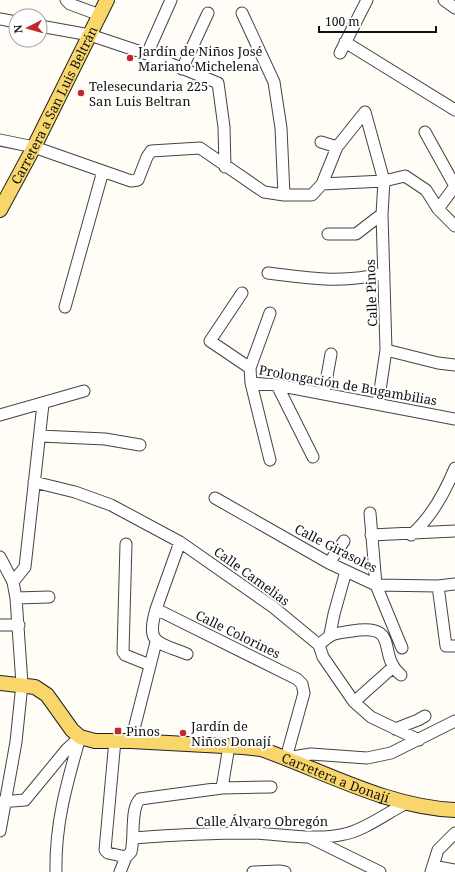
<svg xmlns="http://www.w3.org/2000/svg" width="455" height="872" font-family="'Noto Serif',serif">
	<rect width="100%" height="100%" fill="#fffdf5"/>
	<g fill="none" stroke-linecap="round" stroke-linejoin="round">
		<g stroke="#444" stroke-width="13">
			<path id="minor" d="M66,0L70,4L100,15
				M444,0L455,8
				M242,13L274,82L281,128L284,195
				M0,19L16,22
				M40,26L90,35L147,54L218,83L224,127L225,167
				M345,42L455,110
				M340,53L367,0
				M147,54L171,0
				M182,69L208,13
				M365,112L384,181L382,214L386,350L378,404
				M425,132L455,186
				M0,140L34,147L131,181L138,180L147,157L151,151L200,148L264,192L284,195H312L322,184L337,147L321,142
				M337,147L365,112
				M322,184L384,181L405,176L426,190L438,209L455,226
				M438,209L455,186
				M328,234H356L382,214
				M268,273C308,278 344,284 384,273
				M242,293L210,341L250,368L251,383L277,385L455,419
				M65,307L103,171
				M386,350L438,363L455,365
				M250,368L270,313
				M251,383L270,460
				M277,385L313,457
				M324,393L331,354
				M0,415L84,391
				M40,436L105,439L140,445
				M34,482L75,492L111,505L180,542L273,607L319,645L323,657L354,702L371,717L419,740
				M215,498L329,563L376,585L438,586L455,584
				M370,513L376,585L402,648
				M371,535L455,531
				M411,535C431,518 445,492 455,468
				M180,542L156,609L297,679L302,684L304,693L286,758L311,754L367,758L391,753L455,721
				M126,544L123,652L125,655L150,665
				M0,557L13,582L16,598L22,684L16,742L0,831
				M329,563L344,541
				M13,582L25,567L43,404
				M438,586L446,646H455
				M16,598L49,597
				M156,609C146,645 157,642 187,654
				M0,625H19
				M330,634L334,614L346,571
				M319,645C333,632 334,634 352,631C402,623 376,655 401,675
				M354,702L392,668
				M395,729L418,720L425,716
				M115,740L105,850L108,853L126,857
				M131,741L156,642
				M222,788L229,746
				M0,802L25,800L67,749L80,737
				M133,838C172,835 212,833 252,833C282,834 315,841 345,834C365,830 388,812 407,803
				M311,838L380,872
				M433,866L455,870
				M56,872C55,823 67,783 80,737
				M120,872L126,857L131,852C135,838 130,808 140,799L222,788L271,787
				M253,872L279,871L285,872
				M431,872L438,850L455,833"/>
		</g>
		<g stroke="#222" stroke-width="16">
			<g id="major">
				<path id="s1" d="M0,210L34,147L107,0"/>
				<path id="s2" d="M0,683L35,687L47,695L72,730L80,737L95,741H131L243,747L261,749C324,771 387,807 455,810"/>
			</g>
		</g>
		<use href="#minor" stroke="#fff" stroke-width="11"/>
		<use href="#major" stroke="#f9d66b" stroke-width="14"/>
	</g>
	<g fill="#c4262e" stroke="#fff" stroke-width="1.5">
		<circle cx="130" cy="58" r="4"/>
		<circle cx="81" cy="93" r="4"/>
		<rect x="114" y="727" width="8" height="8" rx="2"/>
		<circle cx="183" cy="733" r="4"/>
	</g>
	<g text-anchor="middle" stroke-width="4" stroke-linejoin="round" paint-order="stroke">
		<g font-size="13" fill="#111" stroke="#fff" text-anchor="start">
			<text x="138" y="56">Jardín de Niños José<tspan x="138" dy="15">Mariano Michelena</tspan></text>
			<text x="89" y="91">Telesecundaria 225<tspan x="89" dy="15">San Luis Beltran</tspan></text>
			<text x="191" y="731">Jardín de<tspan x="191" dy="15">Niños Donají</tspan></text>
			<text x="126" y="736">Pinos</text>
		</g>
		<g font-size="13" fill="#111" stroke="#fff">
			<text dy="5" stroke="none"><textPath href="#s1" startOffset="118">Carretera a San Luis Beltrán</textPath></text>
			<text transform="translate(371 293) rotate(-92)" y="5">Calle Pinos</text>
			<text transform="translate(348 385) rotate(10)" y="5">Prolongación de Bugambilias</text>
			<text transform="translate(336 548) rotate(27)" y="5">Calle Girasoles</text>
			<text transform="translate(252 576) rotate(36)" y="5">Calle Camelias</text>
			<text transform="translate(238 634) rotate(26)" y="5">Calle Colorines</text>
			<text dy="5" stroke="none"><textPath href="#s2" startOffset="365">Carretera a Donají</textPath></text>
			<text x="262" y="826">Calle Álvaro Obregón</text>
		</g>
	</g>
	<g transform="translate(28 28) rotate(264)"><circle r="19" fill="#ffffff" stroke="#a0a0a0"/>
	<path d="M0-3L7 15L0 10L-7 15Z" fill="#c4262e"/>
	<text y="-6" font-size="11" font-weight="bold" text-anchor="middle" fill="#111111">N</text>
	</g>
	<path d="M319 26v6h117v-6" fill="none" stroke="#111111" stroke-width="2"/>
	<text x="325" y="26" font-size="12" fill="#111111" stroke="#ffffff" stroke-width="3" paint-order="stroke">100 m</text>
</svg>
